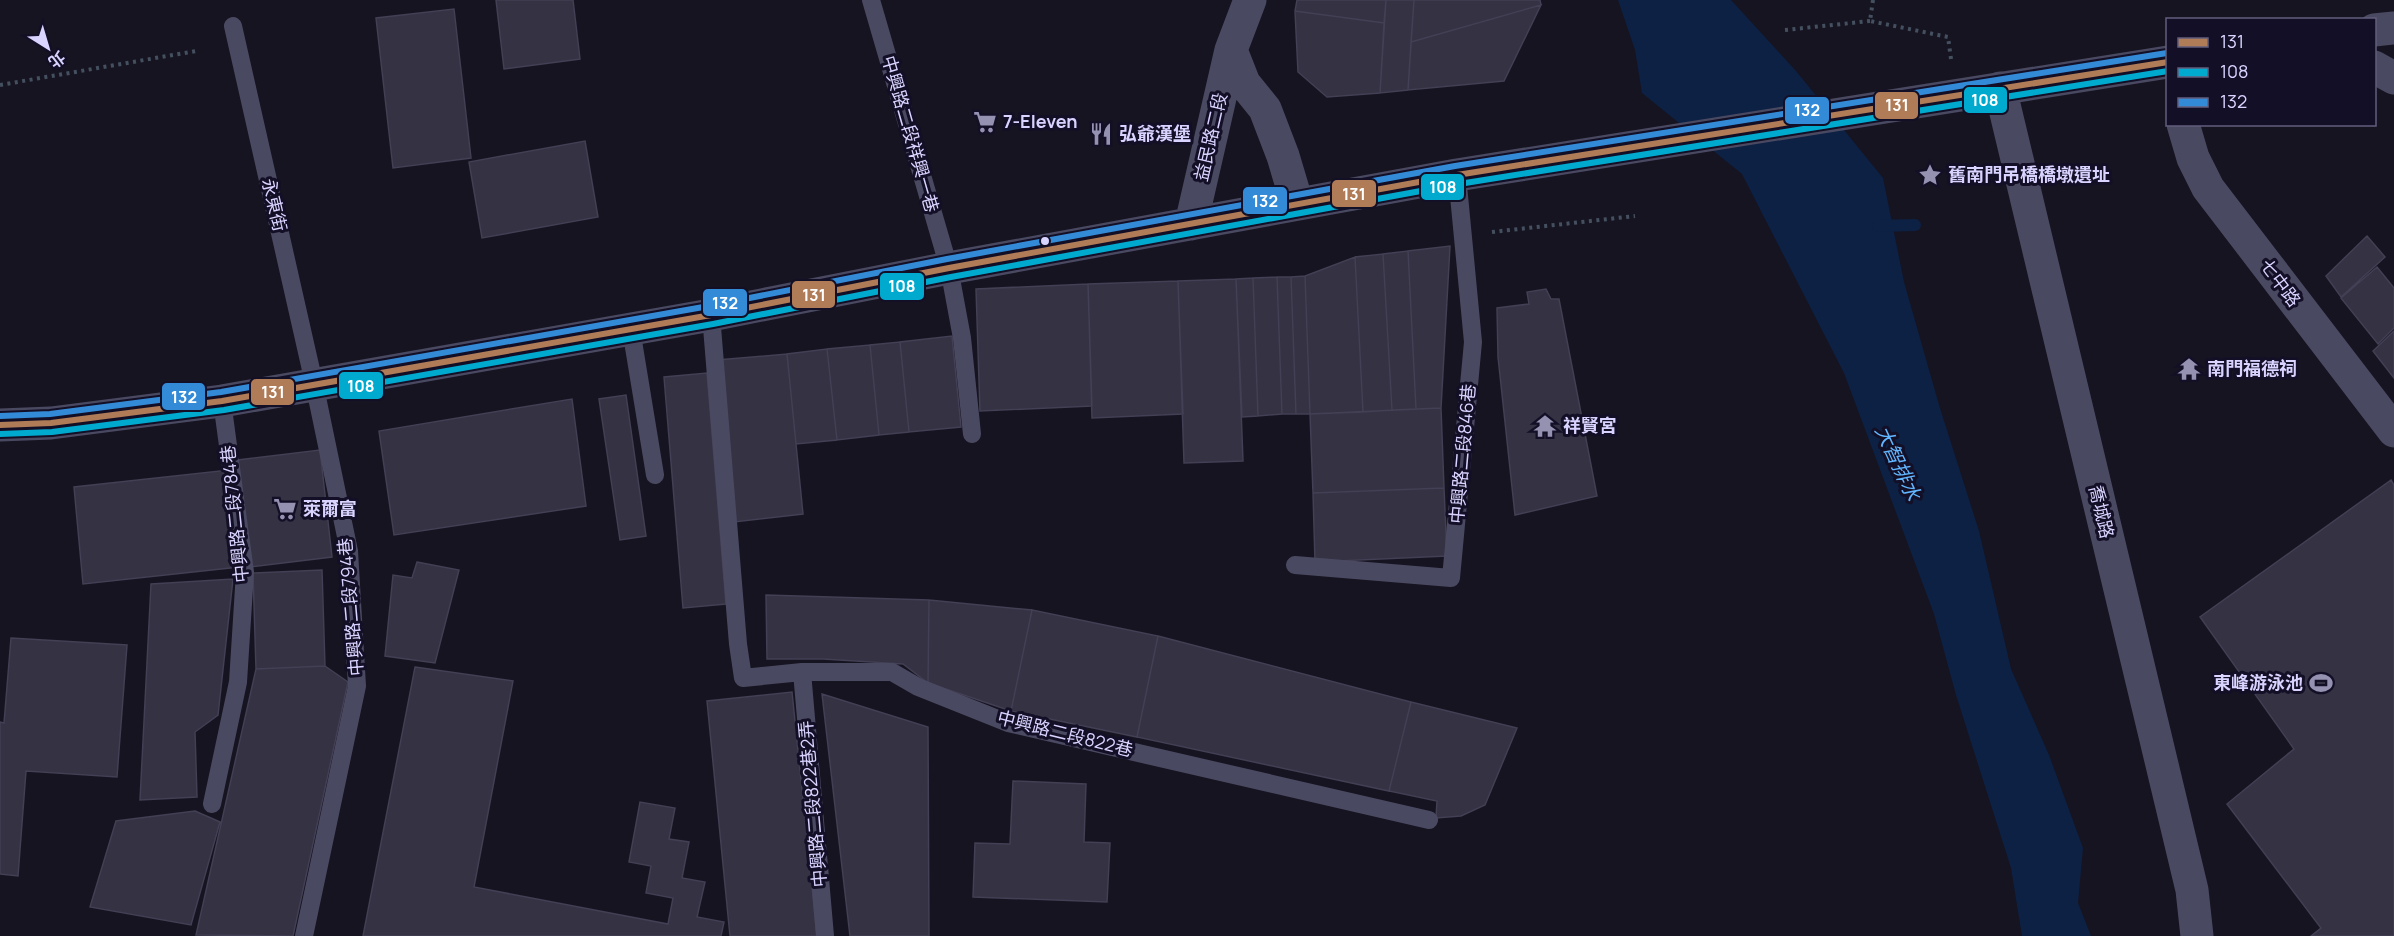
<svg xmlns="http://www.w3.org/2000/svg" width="2394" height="936" font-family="Manrope,'Noto Sans TC',sans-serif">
	<rect width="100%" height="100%" fill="#161421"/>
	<path fill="#0d2144" d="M1618,0H1731L1796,71L1883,178L1904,282L1939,405L1979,531L2011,669L2049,755L2083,848L2078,903L2091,936H2022L2011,868L1956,695L1934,614L1844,373L1742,174L1642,93L1635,50Z"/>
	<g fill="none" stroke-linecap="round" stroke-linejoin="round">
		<path stroke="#0d2144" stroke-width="12" d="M1878,226L1915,225"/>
	</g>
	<path fill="#343243" stroke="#433f54" stroke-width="1.5" d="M496,0H573L580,59L504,69Z
		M1297,0H1386L1384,23L1295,11Z
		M1386,0H1414L1408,90L1380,93Z
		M1414,0H1540L1541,5L1411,42Z
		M1541,5L1504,81L1408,90L1411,42Z
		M454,9L471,158L393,168L376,18Z
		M1295,11L1384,23L1380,93L1327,97L1298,72Z
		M585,141L598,217L482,238L469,162Z
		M2367,236L2385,257L2341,297L2326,276Z
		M1450,246L1441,408L1416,409L1408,251Z
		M1408,251L1416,409L1392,410L1383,254Z
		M1383,254L1392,410L1363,412L1355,257Z
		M1355,257L1363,412L1310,414L1305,276Z
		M2377,267L2394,288V328L2378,344L2341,298Z
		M1305,276L1310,414H1296L1291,277Z
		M1277,277L1282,414L1258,416L1253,278Z
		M1277,277H1291L1296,414H1282Z
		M1253,278L1258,416L1242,417L1236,279Z
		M1236,279L1243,461L1184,463L1178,281Z
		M1178,281L1183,414L1092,418L1088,284Z
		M1088,284L1092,406L980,411L976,289Z
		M1546,289L1551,299H1559L1597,496L1515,515L1498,357L1497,308L1529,304L1527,292Z
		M2394,331V378L2373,351Z
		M952,336L961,427L909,432L900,342Z
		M900,342L909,432L879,435L870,345Z
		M870,345L879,435L837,440L827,349Z
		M827,349L837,440L796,444L787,354Z
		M787,354L803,514L734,522L717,360Z
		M707,373L726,604L683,608L664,377Z
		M626,395L646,536L620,540L599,399Z
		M572,399L586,506L394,535L379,431Z
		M1441,408L1444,488L1313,493L1310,414Z
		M320,450L332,557L249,567L238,460Z
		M229,470L239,567L83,584L74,487Z
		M2391,480L2394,485V936H2311L2321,928L2227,804L2294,749L2200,617Z
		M1444,488L1447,556L1315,562L1313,493Z
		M417,562L459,570L435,663L385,656L393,575L412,578Z
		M322,570L325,666L256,669L253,573Z
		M233,579L218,715L195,732L197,797L140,800L151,584Z
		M766,595L929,600L928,683L903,664L823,659H767Z
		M929,600L1032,610L1011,711L928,683Z
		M1032,610L1158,636L1137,737L1011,711Z
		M1158,636L1411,702L1389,791L1137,737Z
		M11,638L127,645L117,777L26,771L18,876L0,874V722L4,723Z
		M325,666L348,682L293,936L196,935L256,669Z
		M415,667L513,681L474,887L668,924L673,898L646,893L651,866L629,862L640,802L675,808L669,839L689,842L682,878L705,882L697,917L724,922L721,936H363Z
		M792,692L817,936H730L707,701Z
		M822,694L928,727L929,936H850Z
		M1411,702L1517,728L1485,805L1461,816L1436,818L1437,801L1389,791Z
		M1013,781L1086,784L1084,842L1110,843L1107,902L973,897L975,843L1010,844Z
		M195,811L220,822L191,925L90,907L116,821Z"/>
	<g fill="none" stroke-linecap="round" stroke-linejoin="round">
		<path stroke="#44505f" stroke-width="4" stroke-dasharray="3 4.5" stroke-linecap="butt" d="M1873,0L1870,21L1948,37L1951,59
			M1785,30L1870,21
			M0,85L196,51
			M1492,232L1635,216"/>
		<path stroke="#4a4962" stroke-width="18" d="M871,0L949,268L962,338L972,434
			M233,26L314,383L349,551L357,686L304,936
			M711,315L738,644L743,678L802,672H892L918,687L1008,723L1429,820
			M631,329L655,475
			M1295,565L1451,578L1473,342L1457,175
			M802,672L825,936
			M212,804L238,682L245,572L222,401"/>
		<path stroke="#4a4962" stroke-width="33" d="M2000,88L2192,890L2197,936
			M2183,124L2193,158L2208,188L2394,431"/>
		<path stroke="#4a4962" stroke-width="33" d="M2374,30L2394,28
			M1231,50L1244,83L1265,109L1283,156L1297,203
			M2374,67L2394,78
			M1191,224L1231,50L1250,0
			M0,425L51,423L222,401L711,315L949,268L1457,175L2168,62"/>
		<g stroke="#130f26" stroke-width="10">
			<path id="bus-1" d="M0,425L51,423L222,401L711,315L949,268L1457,175L2168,62"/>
		</g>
		<g stroke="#130f26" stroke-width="10">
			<path id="bus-2" d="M0,434L52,432L224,410L713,324L951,277L1459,184L2168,71"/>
		</g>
		<g stroke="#130f26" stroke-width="10">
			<path id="bus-3" d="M0,416L50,414L221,392L709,306L947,259L1455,166L2167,53"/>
		</g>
		<use href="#bus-1" stroke="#b07c57" stroke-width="6"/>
		<use href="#bus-2" stroke="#00a9ce" stroke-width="6"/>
		<use href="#bus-3" stroke="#338bd7" stroke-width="6"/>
	</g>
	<defs>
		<g id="supermarket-bare" transform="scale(1.8)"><path d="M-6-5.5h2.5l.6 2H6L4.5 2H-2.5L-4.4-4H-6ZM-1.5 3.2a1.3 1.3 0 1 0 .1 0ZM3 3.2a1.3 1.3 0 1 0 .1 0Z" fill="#9591b1" stroke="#130f26" stroke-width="2.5" paint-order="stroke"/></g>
		<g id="restaurant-bare" transform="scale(1.8)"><path d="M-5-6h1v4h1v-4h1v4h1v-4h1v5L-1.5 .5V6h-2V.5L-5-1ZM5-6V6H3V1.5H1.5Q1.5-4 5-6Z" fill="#9591b1" stroke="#130f26" stroke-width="2.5" paint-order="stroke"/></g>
		<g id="sight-bare" transform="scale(1.8)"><path d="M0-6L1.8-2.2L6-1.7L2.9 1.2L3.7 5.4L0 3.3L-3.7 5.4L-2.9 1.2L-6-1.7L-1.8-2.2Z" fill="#9591b1" stroke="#130f26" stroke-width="2.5" paint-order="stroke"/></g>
		<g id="temple-bare" transform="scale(1.8)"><path d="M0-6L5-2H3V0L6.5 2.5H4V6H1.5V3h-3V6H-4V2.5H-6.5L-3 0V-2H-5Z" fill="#9591b1" stroke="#130f26" stroke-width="2.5" paint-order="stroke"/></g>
		<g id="stadium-bare" transform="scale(1.8)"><path d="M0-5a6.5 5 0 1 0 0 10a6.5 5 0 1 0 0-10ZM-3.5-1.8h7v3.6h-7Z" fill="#9591b1" stroke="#130f26" stroke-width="2.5" paint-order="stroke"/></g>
	</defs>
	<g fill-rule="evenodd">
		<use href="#supermarket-bare" x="985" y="122"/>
		<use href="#restaurant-bare" x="1101" y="134"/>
		<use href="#sight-bare" x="1930" y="175"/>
		<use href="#temple-bare" x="2189" y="369"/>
		<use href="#temple-bare" x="1545" y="426"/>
		<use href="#supermarket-bare" x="285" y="509"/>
		<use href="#stadium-bare" x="2321" y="683"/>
	</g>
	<circle fill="#d9d4ff" stroke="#130f26" stroke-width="2" cx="1045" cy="241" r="5"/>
	<g text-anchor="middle" stroke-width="6" stroke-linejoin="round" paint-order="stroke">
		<g font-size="18" font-weight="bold" fill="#d9d4ff" stroke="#130f26" text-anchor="start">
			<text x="1003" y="128">7-Eleven</text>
			<text x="1119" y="140">弘爺漢堡</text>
			<text x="1948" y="181">舊南門吊橋橋墩遺址</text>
			<text x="2207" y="375">南門福德祠</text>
			<text x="1563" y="432">祥賢宮</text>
			<text x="303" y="515">萊爾富</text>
			<text x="2303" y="689" text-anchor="end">東峰游泳池</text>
		</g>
		<g font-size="18" fill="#d9d4ff" stroke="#130f26">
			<text transform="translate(910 134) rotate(74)" y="6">中興路二段祥興一巷</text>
			<text transform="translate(1211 137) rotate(-77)" y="6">益民路二段</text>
			<text transform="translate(274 205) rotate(77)" y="6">永東街</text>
			<text transform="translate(2280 283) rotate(53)" y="6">七中路</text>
			<text transform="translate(1463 454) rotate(-85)" y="6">中興路二段846巷</text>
			<text transform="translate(2101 512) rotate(77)" y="6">喬城路</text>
			<text transform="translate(235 514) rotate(-96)" y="6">中興路二段784巷</text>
			<text transform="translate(351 607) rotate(-95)" y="6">中興路二段794巷</text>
			<text transform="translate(1065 734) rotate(14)" y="6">中興路二段822巷</text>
			<text transform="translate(813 804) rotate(-95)" y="6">中興路二段822巷2弄</text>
		</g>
		<g font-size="20" font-style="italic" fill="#62b6ff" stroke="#130f26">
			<text transform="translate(1898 463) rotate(65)" y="7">大智排水</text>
		</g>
	</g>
	<g stroke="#130f26" stroke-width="2">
		<rect x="1963" y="86" width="45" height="28" rx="6" fill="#00a9ce"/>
		<rect x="1874" y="91" width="45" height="29" rx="6" fill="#b07c57"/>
		<rect x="1784" y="96" width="46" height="29" rx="6" fill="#338bd7"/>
		<rect x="1420" y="173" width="45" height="28" rx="6" fill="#00a9ce"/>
		<rect x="1331" y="179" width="46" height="29" rx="6" fill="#b07c57"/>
		<rect x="1242" y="186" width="46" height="29" rx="6" fill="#338bd7"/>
		<rect x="879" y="272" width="46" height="29" rx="6" fill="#00a9ce"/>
		<rect x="791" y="280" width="45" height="29" rx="6" fill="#b07c57"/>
		<rect x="702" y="288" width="46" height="29" rx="6" fill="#338bd7"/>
		<rect x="338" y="371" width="46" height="29" rx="6" fill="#00a9ce"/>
		<rect x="250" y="378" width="45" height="28" rx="6" fill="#b07c57"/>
		<rect x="161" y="382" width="45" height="29" rx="6" fill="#338bd7"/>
	</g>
	<g font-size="16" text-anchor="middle" font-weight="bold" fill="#fff">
		<text x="1985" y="106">108</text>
		<text x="1897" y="111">131</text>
		<text x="1807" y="116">132</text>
		<text x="1443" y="193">108</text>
		<text x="1354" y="200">131</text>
		<text x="1265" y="207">132</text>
		<text x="902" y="292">108</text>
		<text x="814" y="301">131</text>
		<text x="725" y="309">132</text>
		<text x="361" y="392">108</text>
		<text x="273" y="398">131</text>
		<text x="184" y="403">132</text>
	</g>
	<rect x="2166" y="18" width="210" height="108" fill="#130f26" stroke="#625e7d" stroke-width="1.5"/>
	<rect x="2178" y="38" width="30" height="9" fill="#b07c57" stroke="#625e7d" stroke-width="1.5"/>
	<text x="2220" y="48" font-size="18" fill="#d9d4ff">131</text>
	<rect x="2178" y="68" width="30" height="9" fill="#00a9ce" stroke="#625e7d" stroke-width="1.5"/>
	<text x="2220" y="78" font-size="18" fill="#d9d4ff">108</text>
	<rect x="2178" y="98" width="30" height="9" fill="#338bd7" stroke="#625e7d" stroke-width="1.5"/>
	<text x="2220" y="108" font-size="18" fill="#d9d4ff">132</text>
	<g transform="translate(48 48) rotate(143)" stroke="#130f26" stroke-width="4.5" paint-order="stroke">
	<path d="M0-4.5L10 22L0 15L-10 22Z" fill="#d9d4ff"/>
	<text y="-9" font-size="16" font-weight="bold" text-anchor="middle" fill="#d9d4ff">北</text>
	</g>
</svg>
